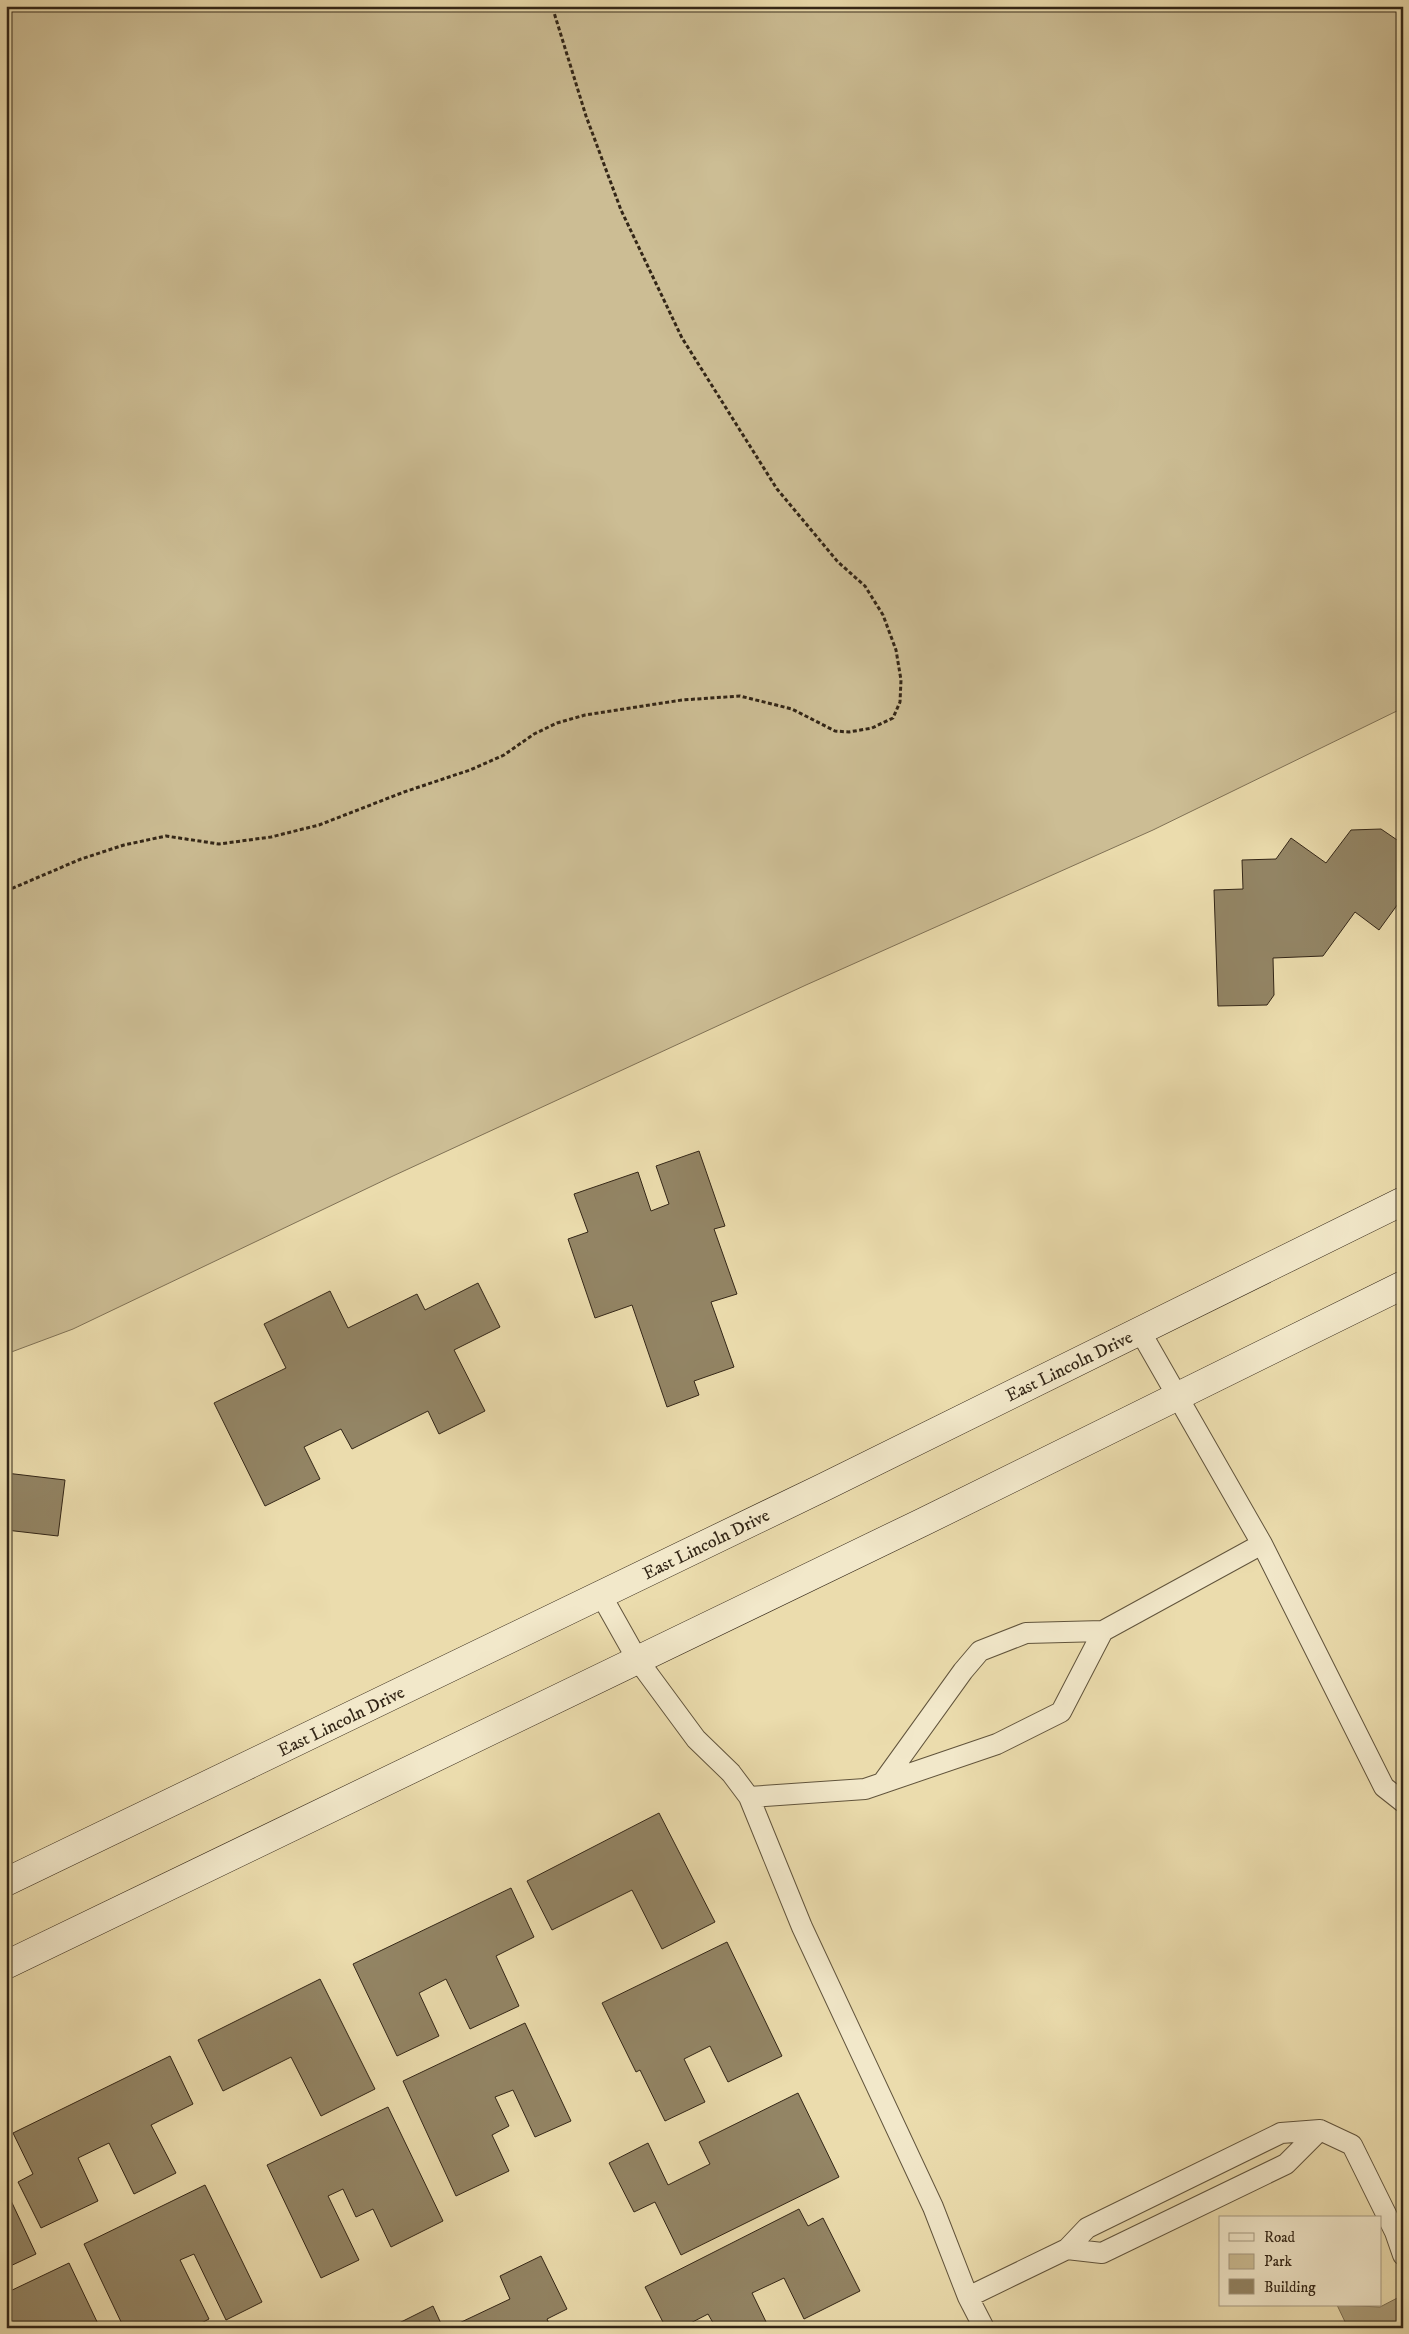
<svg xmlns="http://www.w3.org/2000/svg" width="1409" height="2334" font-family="'IM FELL DW Pica',serif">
	<rect width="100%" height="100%" fill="#ebdcad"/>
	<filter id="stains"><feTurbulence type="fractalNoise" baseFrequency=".004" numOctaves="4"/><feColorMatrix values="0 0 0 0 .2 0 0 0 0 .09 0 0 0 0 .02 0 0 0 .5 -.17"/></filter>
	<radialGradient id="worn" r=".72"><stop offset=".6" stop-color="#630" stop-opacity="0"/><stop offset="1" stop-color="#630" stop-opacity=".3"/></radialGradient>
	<path fill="#ccbd94" stroke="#807256" d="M6,6H1403V708L1153,830L806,985L393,1176L73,1329L6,1354Z"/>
	<path fill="#ac9e7a" stroke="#7c6e52" d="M1403,2295V2328H1348L1337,2305L1380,2307Z"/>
	<path fill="#938565" stroke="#332617" d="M1381,829L1403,844V897L1379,930L1355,912L1323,956L1273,958L1274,995L1267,1005L1218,1006L1214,890L1243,889L1242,860L1276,859L1291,838L1326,863L1351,830Z
		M699,1151L725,1226L714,1229L737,1294L711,1302L734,1367L694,1381L699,1395L667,1407L632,1305L595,1318L568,1239L588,1232L574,1194L638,1172L651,1211L669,1204L656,1166Z
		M478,1283L500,1327L454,1350L485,1411L439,1434L428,1411L352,1449L341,1429L304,1447L320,1479L265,1506L214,1403L286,1368L264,1324L330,1291L348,1328L417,1294L425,1310Z
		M6,1473L65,1480L58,1536L6,1530Z
		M659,1813L715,1922L662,1949L632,1890L552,1930L527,1881Z
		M511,1888L534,1937L496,1956L519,2006L470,2029L446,1979L419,1993L439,2036L397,2056L353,1964Z
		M727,1942L782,2056L728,2082L710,2046L684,2059L705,2102L665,2121L640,2070L636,2072L602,2003Z
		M320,1979L375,2089L321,2116L291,2057L223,2091L198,2040Z
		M525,2023L571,2121L535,2137L513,2090L495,2097L509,2126L492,2135L509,2171L456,2196L403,2081Z
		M170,2056L193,2104L151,2125L176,2173L134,2194L109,2143L78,2158L98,2201L41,2228L18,2182L33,2174L13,2133Z
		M798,2093L839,2177L681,2255L655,2202L634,2212L609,2163L648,2143L668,2185L710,2164L699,2142Z
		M388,2107L443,2221L391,2247L373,2209L356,2217L343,2189L328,2196L359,2260L321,2278L267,2165Z
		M205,2185L262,2302L226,2320L194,2254L180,2260L209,2319L192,2328H124L84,2244Z
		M6,2190L36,2254L6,2268Z
		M799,2209L808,2226L823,2218L860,2291L804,2319L784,2278L752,2293L769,2328H716L708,2314L681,2328H666L645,2287Z
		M541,2256L567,2309L547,2319L551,2328H456L455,2325L510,2299L500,2276Z
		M69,2263L100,2328H6V2293Z
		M433,2306L443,2328H389Z"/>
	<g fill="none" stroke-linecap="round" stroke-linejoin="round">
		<g stroke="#61543c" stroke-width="22">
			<path id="service" d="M1140,1331L1262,1544L1384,1787L1403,1802
				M601,1595L637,1659L696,1739L731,1773L749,1797L802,1927L933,2207L968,2297L984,2328
				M883,1782L963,1671L980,1651L1026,1633L1103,1631
				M749,1797L865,1789L997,1744L1061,1712L1103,1631L1262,1544
				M1320,2130L1352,2145L1395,2232L1403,2255
				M968,2297L1067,2249L1087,2228L1281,2133L1320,2130L1286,2164L1102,2253L1067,2249"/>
		</g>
		<g stroke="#332617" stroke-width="29">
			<path id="secondary" d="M6,1882L824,1487L1403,1201
				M6,1965L923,1522L1403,1285"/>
		</g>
		<path stroke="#332617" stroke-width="3" stroke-dasharray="4 2.5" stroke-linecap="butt" d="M6,891L81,859L124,845L166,836L219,844L271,837L319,825L404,792L470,770L504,755L534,734L557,723L585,715L682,700L740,696L792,709L835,731L849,732L872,728L893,718L900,702L901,680L896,650L883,615L865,586L838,562L777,489L682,338L621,210L586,116L552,6"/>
		<use href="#service" stroke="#f2e8ca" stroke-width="20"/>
		<use href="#secondary" stroke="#f2e8ca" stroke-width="28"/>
	</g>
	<g text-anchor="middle" stroke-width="5" stroke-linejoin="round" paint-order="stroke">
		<g font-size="18" fill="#332617" stroke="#f2e8ca">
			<text transform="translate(1069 1366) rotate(-26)" y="6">East Lincoln Drive</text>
			<text transform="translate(706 1544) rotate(-26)" y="6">East Lincoln Drive</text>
			<text transform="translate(341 1721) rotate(-26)" y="6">East Lincoln Drive</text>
		</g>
	</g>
	<rect width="1409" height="2334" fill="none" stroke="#ebdcad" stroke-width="25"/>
	<rect x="8" y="8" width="1394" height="2319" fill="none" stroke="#332617" stroke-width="2.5"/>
	<rect x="12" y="12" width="1384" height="2309" fill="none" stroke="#332617"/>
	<rect x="1219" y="2216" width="162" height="90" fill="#f2e8ca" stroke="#a69a82"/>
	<rect x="1229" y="2233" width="25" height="8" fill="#f2e8ca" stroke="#a69a82"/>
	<text x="1264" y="2242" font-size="15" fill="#332617">Road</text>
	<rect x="1229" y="2254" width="25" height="15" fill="#ccbd94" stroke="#a69a82"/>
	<text x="1264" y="2266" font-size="15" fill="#332617">Park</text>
	<rect x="1229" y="2279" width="25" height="15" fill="#938565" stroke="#a69a82"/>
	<text x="1264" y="2292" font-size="15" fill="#332617">Building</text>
	<rect width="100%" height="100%" filter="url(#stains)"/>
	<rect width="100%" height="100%" fill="url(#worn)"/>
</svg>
